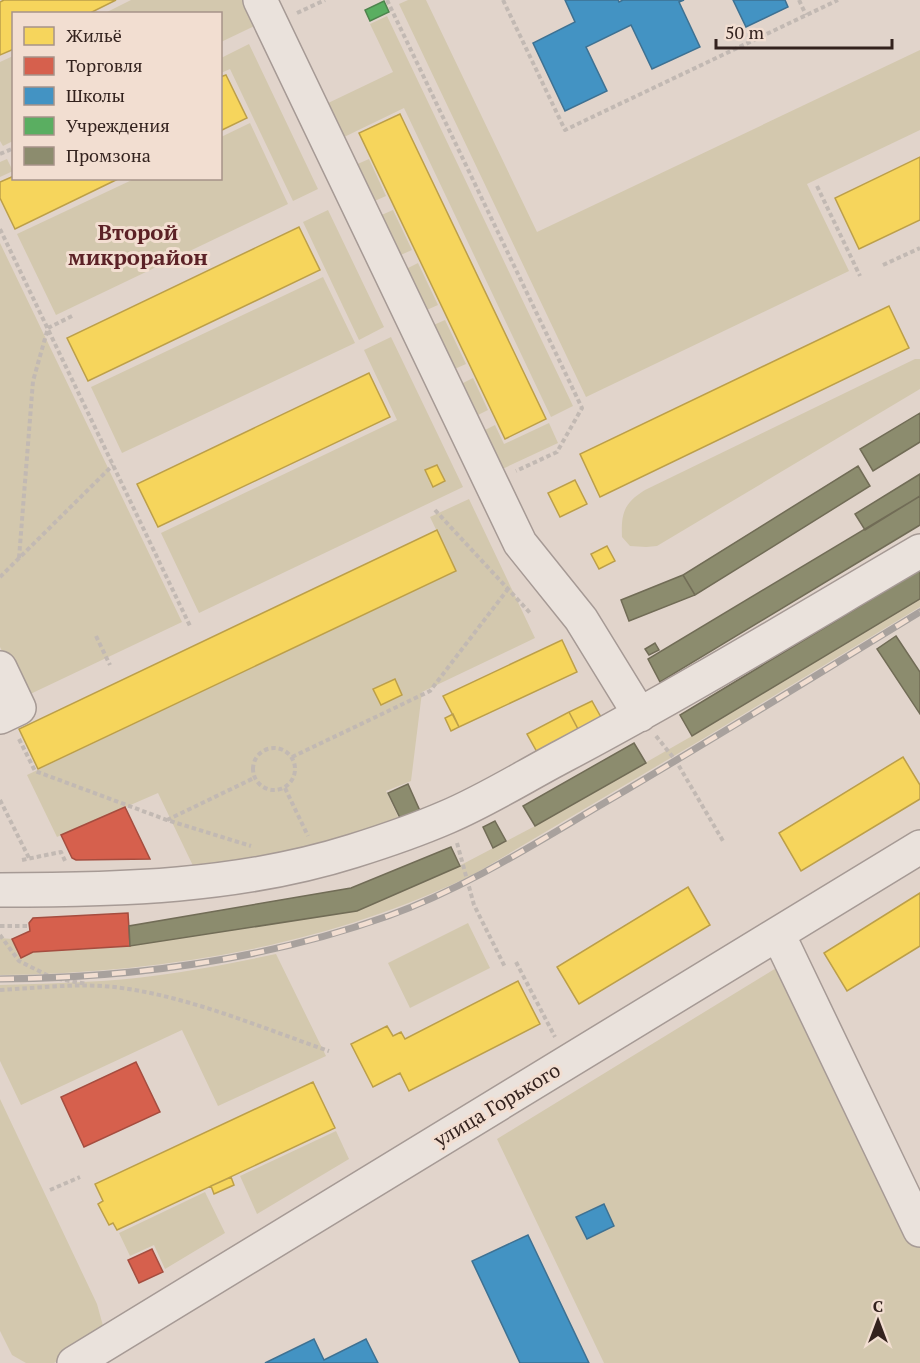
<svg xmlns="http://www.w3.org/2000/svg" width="920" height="1363" font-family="'PT Serif',serif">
	<rect width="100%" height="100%" fill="#e1d4cb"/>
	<path fill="#d3c8ae" d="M131,0H255L265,21L221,42L220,14H103Z
		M408,0H426L537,232L920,50V130L807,184L849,271L586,397L399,4Z
		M387,16L573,406L551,417L404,108L340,139L324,105L393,72L370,24Z
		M249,44L318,189L293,201L230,69L221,73V58Z
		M13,56V141L3,146L0,141V62Z
		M250,123L288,204L56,315L17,234L134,179L220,178L221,137Z
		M7,159L13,171L0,177V162Z
		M369,159L386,196L370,203L353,166Z
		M328,210L384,327L359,340L303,222Z
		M393,210L412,250L396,257L377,217Z
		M0,243L182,622L24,697L0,647Z
		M418,263L438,305L422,312L402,271Z
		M323,277L355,343L122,453L91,387Z
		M445,320L466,364L450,371L429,327Z
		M391,337L463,487L199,613L161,533L397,420L364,350Z
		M915,359H920V389L657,546L646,547L630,546L622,537C621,513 624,503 645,490Z
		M473,378L488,410L472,418L457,386Z
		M549,423L558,443L498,471L479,433L495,425L504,444Z
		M469,499L535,638L422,692L411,781L386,791L402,825L380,835L196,872L158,793L57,837L27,775L456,571L430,517Z
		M920,599V607L706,737L476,873C330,946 162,973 0,975V938L12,939L33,952L130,946L357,911L459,866L535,826L692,736Z
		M468,923L490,968L410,1008L388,963Z
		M276,954L326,1056L218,1106L182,1030L21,1105L0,1061V985C34,984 68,983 102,981C161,977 219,966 276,954Z
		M786,962L920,1248V1363H604L497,1139Z
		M0,1099L97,1304L105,1333L54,1363H26L12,1355L0,1331Z
		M336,1131L349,1159L257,1214L240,1176Z
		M205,1192L225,1233L165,1269L154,1245L130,1256L119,1233Z"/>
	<path fill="#f6d55c" stroke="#bc9f49" stroke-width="1.5" d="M4,0H116L88,14H14V49L0,55V2Z
		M226,75L247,118L220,131V77Z
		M400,114L546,419L505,439L359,133Z
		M920,157V220L859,249L835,198Z
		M14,176V178H120L15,229L0,198V182Z
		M299,227L320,270L88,381L67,338Z
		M889,306L909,348L600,497L580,454Z
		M369,373L390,417L158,527L137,484Z
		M437,465L445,481L433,487L425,470Z
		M575,480L587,504L560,517L548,493Z
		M437,530L456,571L38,769L19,729Z
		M607,546L615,561L599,569L591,554Z
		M562,640L577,672L459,727L443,696Z
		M395,679L402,695L381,705L373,689Z
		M592,701L602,719L579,731L569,712Z
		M569,712L579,731L537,752L527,734Z
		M453,714L459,727L451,731L445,718Z
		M903,757L920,785V799L801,871L779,833Z
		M688,887L710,925L579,1004L557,967Z
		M920,893V946L847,991L824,953Z
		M518,981L540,1024L409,1091L400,1073L373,1087L351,1044L387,1026L393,1036L401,1032L405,1039Z
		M313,1082L335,1128L117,1230L113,1223L109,1225L98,1204L103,1201L95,1184Z
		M231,1177L234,1185L214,1194L211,1186Z"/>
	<path fill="#d6604d" stroke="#a54d3f" stroke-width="1.5" d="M125,807L150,859L76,860L72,858L61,835Z
		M128,913L130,946L33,952L21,958L12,939L30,931L29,923L33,918Z
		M128,913L130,946L33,952L21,958L12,939L30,931L29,923L33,918Z
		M136,1062L160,1112L84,1147L61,1097Z
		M152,1249L163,1272L139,1283L128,1260Z"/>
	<path fill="#4393c3" stroke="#3e7192" stroke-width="1.5" d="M565,0H618L619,2L623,0H684L679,2L700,47L652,69L631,25L586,47L607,91L565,111L533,43L575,22Z
		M733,0H785L788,7L746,27Z
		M604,1204L614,1226L587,1239L576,1217Z
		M528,1235L589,1363H520L472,1261Z
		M314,1339L324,1360L366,1339L378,1363H265Z"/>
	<path fill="#5aae61" stroke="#4e844d" stroke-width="1.5" d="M384,1L389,12L370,21L365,10Z"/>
	<path fill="#8c8c6e" stroke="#716c56" stroke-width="1.5" d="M920,413V442L873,471L860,449Z
		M858,466L870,486L695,595L683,575Z
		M920,474V496L865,530L855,514Z
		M920,496V525L660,682L648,659Z
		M920,570V599L692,736L680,715Z
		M683,575L695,595L629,621L621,600Z
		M896,636L920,672V714L877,649Z
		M655,643L659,650L649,655L645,649Z
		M634,743L646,763L535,826L523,806Z
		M408,784L420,811L401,820L388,793Z
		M495,821L506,841L493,848L483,827Z
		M451,847L460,866L357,911L130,946L129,926L351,888Z"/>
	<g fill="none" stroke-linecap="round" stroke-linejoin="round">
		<g stroke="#a69a95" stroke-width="36">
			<path id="minor" d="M260,0L520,543L581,619L640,715
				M0,668L19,708L0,717
				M0,890C118,890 239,887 353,851C385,841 417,830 447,817C487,800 525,776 563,756C684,692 802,620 920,551
				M778,934L920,1230
				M74,1363L920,847"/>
		</g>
		<path stroke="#c2b9b3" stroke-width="4" stroke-dasharray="4.5 3" stroke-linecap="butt" d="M387,0L582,408L557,452L516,471
			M503,0L565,130L838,0
			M799,0L806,15
			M297,13L325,0
			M0,154L14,148
			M817,186L860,276
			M0,229L190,626
			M883,265L920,248
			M435,510L531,614
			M19,558L33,381L48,328L74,315
			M0,577L113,465
			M96,636L110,665
			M656,736L676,761L723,841
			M19,739L35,771L167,820L251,846
			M253 769a21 21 0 1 1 42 0a21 21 0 1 1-42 0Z
			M292,757L430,691L508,589
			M285,788L308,836
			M0,800L29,858
			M167,820L254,778
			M457,843L474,905L505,967
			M22,860L61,852L66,863
			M0,926H29
			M0,935L19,961L53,978L87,984
			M516,962L555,1037
			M0,990C38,988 77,983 114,987C189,996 259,1027 329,1051
			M50,1190L80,1177"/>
		<use href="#minor" stroke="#eae2dc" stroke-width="33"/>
		<g stroke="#a8a19d" stroke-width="7">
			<path id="rail" d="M0,979C131,978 264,960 388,916C463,889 531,846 599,806C707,743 813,677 920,612"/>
		</g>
		<use href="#rail" stroke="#f2ded1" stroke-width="4.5" stroke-dasharray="14" stroke-linecap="butt"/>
	</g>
	<g text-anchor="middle" stroke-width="6" stroke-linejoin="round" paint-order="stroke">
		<g font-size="20" fill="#33221e" stroke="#f2ded1">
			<text transform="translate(497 1105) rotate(-31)" y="7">улица Горького</text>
		</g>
		<g font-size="22" font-weight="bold" fill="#5c2126" stroke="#f2ded1">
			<text x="138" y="240">Второй<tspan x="138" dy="25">микрорайон</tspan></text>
		</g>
	</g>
	<rect x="12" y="12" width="210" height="168" fill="#f2ded1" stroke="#a69389" stroke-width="1.5"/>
	<rect x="24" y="27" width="30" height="18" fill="#f6d55c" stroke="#a69389" stroke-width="1.5"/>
	<text x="66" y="42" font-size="18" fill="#33221e">Жильё</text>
	<rect x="24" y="57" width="30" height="18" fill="#d6604d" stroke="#a69389" stroke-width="1.5"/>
	<text x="66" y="72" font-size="18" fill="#33221e">Торговля</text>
	<rect x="24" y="87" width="30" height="18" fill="#4393c3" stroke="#a69389" stroke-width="1.5"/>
	<text x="66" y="102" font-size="18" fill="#33221e">Школы</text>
	<rect x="24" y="117" width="30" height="18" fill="#5aae61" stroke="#a69389" stroke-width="1.5"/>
	<text x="66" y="132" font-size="18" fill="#33221e">Учреждения</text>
	<rect x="24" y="147" width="30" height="18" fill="#8c8c6e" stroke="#a69389" stroke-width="1.5"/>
	<text x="66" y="162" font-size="18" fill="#33221e">Промзона</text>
	<g transform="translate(878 1321)" stroke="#f2ded1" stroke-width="4.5" paint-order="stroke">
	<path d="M0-4.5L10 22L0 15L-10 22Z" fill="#33221e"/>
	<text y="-9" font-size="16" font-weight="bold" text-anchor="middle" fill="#33221e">С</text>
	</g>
	<path d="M716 39v9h176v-9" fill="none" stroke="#33221e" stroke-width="3"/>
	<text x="725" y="39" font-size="18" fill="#33221e" stroke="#f2ded1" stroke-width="4.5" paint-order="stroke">50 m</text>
</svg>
